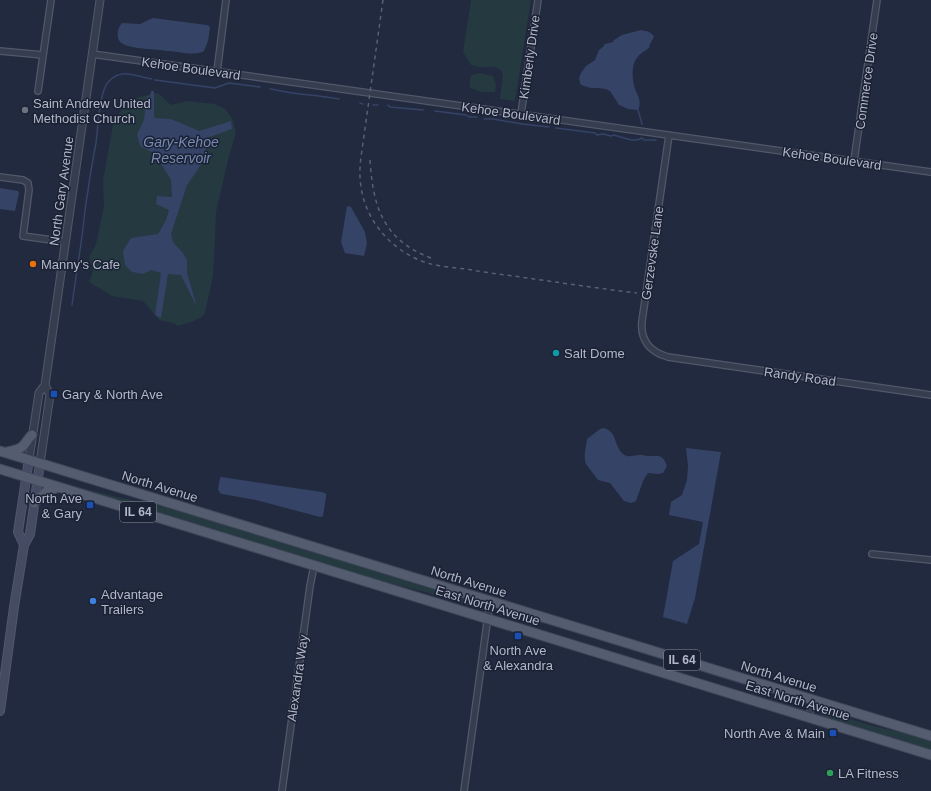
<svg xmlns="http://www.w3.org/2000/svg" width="931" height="791" font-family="Helvetica,sans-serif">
	<rect width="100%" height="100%" fill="#222a3f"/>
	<path fill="#243940" d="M471,0H531L515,101L500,99L503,75C499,63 487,68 477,67C475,66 473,65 471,65L463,52Z
		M480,73L493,76L496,85L495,92H482L470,88V80L471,75Z
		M158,93L171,105L187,101L215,104L225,109L232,118L236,133L229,156L216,212L214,260L213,276L205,313L200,318L191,322L178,326L173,323L159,320L143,301L112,296L89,282L93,271L89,257L96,244L104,206L103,180L113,125L124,105L139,97Z
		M74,486L117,497L182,511L470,599L479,604L478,607L470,606L429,593L384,582L74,487Z
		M821,710L873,726L917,736L931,741V750L829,719L820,714Z"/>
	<path fill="#354367" d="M153,18L207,25L210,27L208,41L204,51C202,52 200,53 198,53C189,55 176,51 167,51C156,49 132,49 123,44C115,40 117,28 122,23L140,24Z
		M641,30C646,31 652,32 654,37L650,44L649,48C645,51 640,53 637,58C631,65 632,80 635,89C638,96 642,102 638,110L628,109L619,105L610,91L606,89L598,88H591L581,85L580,83L579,78L581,73L586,66L595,60L599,50L603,47L605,44L613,42L614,40L622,35Z
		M151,91H154V118L170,119L181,123L199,131L231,121L232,129L204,139L206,144V155L197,171L187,185L171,234L173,242L183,253L187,260V273L197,307L181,275L168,274L161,318L155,315L161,273L151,270L143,274L132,272L125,265L123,251L131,238L158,234L166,220L169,210L156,204L157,196L172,197L171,180L163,167L152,152L140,146L137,134L144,120L147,96L150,97Z
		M0,188L18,191L19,193L15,211L0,209Z
		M347,206L351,207L365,232L367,243L364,256L345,253L341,242Z
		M604,428C619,432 613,451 627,456C631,457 635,455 639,455C642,454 645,456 648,456C659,456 663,454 667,466L663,473L658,474L648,473L643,481L636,501L631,503L624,501L610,483L598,480L586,464C583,456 586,448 587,439L600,429Z
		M686,448L721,452L695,598L687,624L663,617L673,561L699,544L703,522L669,515L671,502L682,495L687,480L688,466Z
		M221,477L322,492L326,494V497L323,516L320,517L256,500L222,494L220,493L218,489L220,478Z"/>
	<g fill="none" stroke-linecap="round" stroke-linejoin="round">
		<path stroke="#354367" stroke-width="1.5" d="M155,80L215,88L229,83L260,87
			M270,89C278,90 285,92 292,93C308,95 323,96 339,99
			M360,103L363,104
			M373,105H378
			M388,105L390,107L423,110
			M638,110L642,124
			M435,111L466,115L469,117H477
			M484,119H493L522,124L549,127
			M556,128L595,133L597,135L603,134L611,136L614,135C622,137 633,143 642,138L644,140H656
			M72,305C75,282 79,259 82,236C84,221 85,206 88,191C90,175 93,159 96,143C98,128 99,91 109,81C123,67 136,77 152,79"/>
		<g stroke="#51586a" stroke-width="8">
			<path id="minor" d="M0,51L43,55
				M92,54L931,172
				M217,72L226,0
				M38,91L51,0
				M521,114L538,0
				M669,135L642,321C640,340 650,352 668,357L931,395
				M854,161L877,0
				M0,177L23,180L28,183L29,190L23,236L66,242
				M872,554L931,560
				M808,717L814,700
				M282,791L310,586L314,566
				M464,791L490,601"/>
		</g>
		<g stroke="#51586a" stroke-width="9">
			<path id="tertiary" d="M29,459L39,393L45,385L100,0
				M40,463L50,395L45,385"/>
		</g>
		<g stroke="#51586a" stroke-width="10">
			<path id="secondary" d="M24,545L18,532L29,459
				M0,711L14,607L24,545L30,534L40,463"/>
		</g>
		<g stroke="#3f4658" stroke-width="11">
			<path id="primary" d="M0,451L931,736
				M7,452C12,451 19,450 23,446C27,442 28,438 32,435
				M0,469L931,755
				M34,503L47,491L59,487"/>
		</g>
		<use href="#minor" stroke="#363d4f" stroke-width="5.5"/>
		<use href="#tertiary" stroke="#363d4f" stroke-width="7"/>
		<use href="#secondary" stroke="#444b62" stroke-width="8"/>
		<use href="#primary" stroke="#545c6f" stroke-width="9"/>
		<path stroke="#586076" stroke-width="1.5" stroke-dasharray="4 4" stroke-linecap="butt" d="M383,0L362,150C360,163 359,174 361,187C366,222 393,252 427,263C439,266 453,268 466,269C482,272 498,274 514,276C555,282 596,288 637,293
			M370,160C373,207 383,240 431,258"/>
	</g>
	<circle fill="#6b7280" stroke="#1b2234" stroke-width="1.5" cx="25" cy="110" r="4"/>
	<circle fill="#e8710a" stroke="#1b2234" stroke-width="1.5" cx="33" cy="264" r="4"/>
	<circle fill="#0f9aa8" stroke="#1b2234" stroke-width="1.5" cx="556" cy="353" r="4"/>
	<g fill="#1a4fb4" stroke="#1b2234" stroke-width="1.5">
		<rect x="50" y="390" width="8" height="8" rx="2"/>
		<rect x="86" y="501" width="8" height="8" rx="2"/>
		<rect x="514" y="632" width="8" height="8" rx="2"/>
		<rect x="829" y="729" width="8" height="8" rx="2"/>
	</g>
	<circle fill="#3f7fe0" stroke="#1b2234" stroke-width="1.5" cx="93" cy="601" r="4"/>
	<circle fill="#2e9e5b" stroke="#1b2234" stroke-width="1.5" cx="830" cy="773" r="4"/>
	<g text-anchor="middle" stroke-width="3" stroke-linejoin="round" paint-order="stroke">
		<g fill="#1b2234" stroke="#858b9d" stroke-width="1">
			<rect x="120" y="502" width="36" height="20" rx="3"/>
			<rect x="664" y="650" width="36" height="20" rx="3"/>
		</g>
		<g font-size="12" font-weight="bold" fill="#b2b8ca">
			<text x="138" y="516">IL 64</text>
			<text x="682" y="664">IL 64</text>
		</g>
		<g font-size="13" fill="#b2b8ca" stroke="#1b2234">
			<text transform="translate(529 57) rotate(-82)" y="5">Kimberly Drive</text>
			<text transform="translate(191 68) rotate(8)" y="5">Kehoe Boulevard</text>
			<text transform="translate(866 81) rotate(-82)" y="5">Commerce Drive</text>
			<text transform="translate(511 113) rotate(8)" y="5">Kehoe Boulevard</text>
			<text transform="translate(832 158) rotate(8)" y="5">Kehoe Boulevard</text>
			<text transform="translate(61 191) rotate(-82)" y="5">North Gary Avenue</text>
			<text transform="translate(652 253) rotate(-82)" y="5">Gerzevske Lane</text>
			<text transform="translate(800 376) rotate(8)" y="5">Randy Road</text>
			<text transform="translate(160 486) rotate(17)" y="5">North Avenue</text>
			<text transform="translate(469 581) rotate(17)" y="5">North Avenue</text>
			<text transform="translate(488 605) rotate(17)" y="5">East North Avenue</text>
			<text transform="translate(779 676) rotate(17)" y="5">North Avenue</text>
			<text transform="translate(297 678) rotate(-82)" y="5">Alexandra Way</text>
			<text transform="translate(798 700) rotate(17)" y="5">East North Avenue</text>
		</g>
		<g font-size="13" fill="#b2b8ca" stroke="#1b2234" text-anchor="start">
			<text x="33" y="108">Saint Andrew United<tspan x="33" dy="15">Methodist Church</tspan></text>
			<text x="41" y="269">Manny's Cafe</text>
			<text x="564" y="358">Salt Dome</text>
			<text x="62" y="399">Gary &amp; North Ave</text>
			<text x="82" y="503" text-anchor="end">North Ave<tspan x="82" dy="15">&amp; Gary</tspan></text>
			<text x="101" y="599">Advantage<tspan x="101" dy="15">Trailers</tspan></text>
			<text x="518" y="655" text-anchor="middle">North Ave<tspan x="518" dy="15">&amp; Alexandra</tspan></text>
			<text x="825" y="738" text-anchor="end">North Ave &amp; Main</text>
			<text x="838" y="778">LA Fitness</text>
		</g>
		<g font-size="14" font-style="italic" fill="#7889b3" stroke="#1b2234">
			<text x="181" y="147">Gary-Kehoe<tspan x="181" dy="16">Reservoir</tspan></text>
		</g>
	</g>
</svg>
